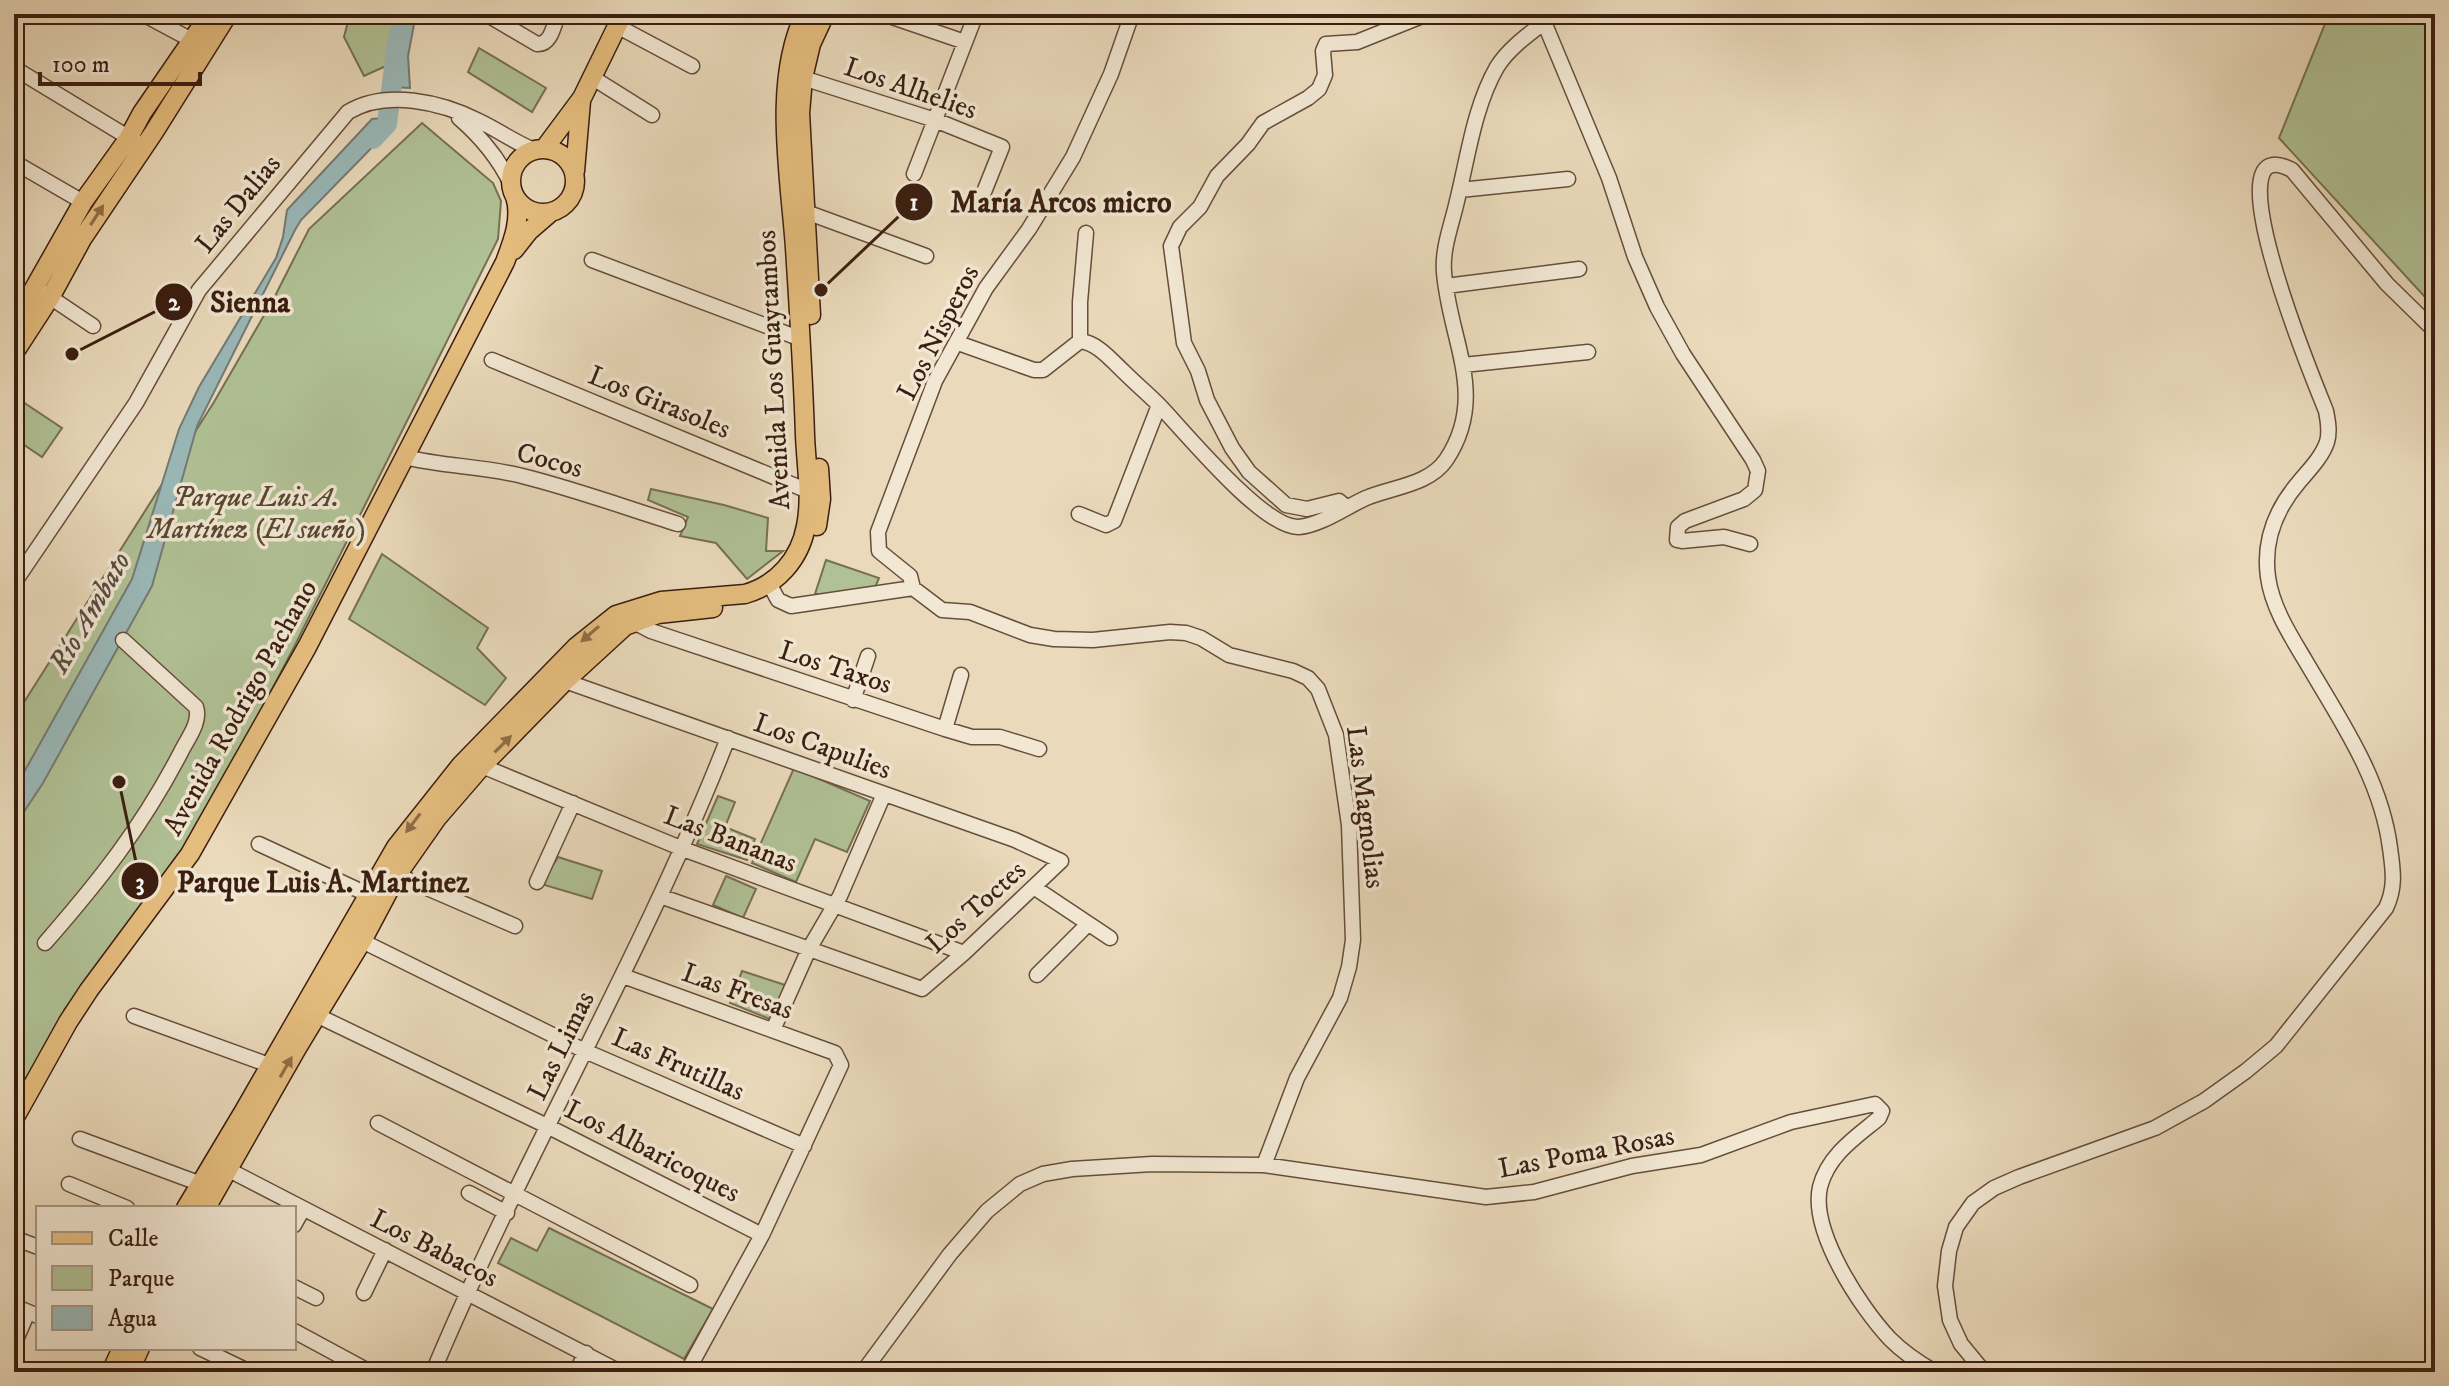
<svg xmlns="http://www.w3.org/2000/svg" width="2449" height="1386" font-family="'IM FELL DW Pica',serif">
	<rect width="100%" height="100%" fill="#eadabb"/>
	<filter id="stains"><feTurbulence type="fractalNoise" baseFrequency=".0025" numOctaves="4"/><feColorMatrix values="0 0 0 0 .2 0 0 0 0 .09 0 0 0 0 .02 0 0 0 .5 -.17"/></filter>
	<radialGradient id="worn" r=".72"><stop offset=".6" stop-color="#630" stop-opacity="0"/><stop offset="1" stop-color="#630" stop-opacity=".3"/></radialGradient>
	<path fill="#b0c195" stroke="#767052" stroke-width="2" d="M350,14H396L386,66L364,76L344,37Z
		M2329,14H2435V308L2279,138Z
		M479,48L546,88L532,112L468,72Z
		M422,123L493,183L501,201L498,239L293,649L190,846L64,1010L66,1018L14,1111V718L214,402L274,298L309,229Z
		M14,396L62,428L42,457L14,438Z
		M651,489L724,505L768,518L766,551H783L747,579L716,543L680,536L688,517L648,500Z
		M382,554L488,628L477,648L506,678L485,705L349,619Z
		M826,560L879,578L874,590L827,596L815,594Z
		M794,768L870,801L847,852L815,839L796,882L752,863Z
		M718,796L735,802L725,827L755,839L747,860L697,844Z
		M558,857L602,871L592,899L541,884Z
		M726,876L756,889L743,918L713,905Z
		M742,971L785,985L772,1020L730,1003Z
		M549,1228L713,1309L684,1359L498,1263L511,1238L537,1251Z"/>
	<path fill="#9ab9b9" stroke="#747b75" stroke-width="2" d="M398,14H416L408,56L410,88L389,87V64Z
		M393,117L390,129L301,220L295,230L197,426L152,586L43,783L14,827V790L132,579L179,429L199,387L276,258L283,237L287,210L372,119Z"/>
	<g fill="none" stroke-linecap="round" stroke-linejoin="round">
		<path stroke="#9ab9b9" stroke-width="20" d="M373,139L387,124L397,42L405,14"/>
		<g stroke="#674d3b" stroke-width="17">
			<path id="minor" d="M143,14L199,44
				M486,14L537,44C551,45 554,25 558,14
				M889,16L965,42
				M1544,22L1609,178L1635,257L1657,307L1683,354L1753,460L1758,471L1755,490L1744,499L1685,521L1678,527L1677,540L1682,541L1724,537L1750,544
				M617,26L692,66
				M14,68L136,142
				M593,78L652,115
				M803,78L935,120L1002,147L984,192
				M459,118C481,137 498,157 511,184
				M14,162L83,202
				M914,174L976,14
				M1460,190L1568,179
				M806,212L926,256
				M592,260L801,339
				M1446,286L1579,269
				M44,293L93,326
				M1080,341C1098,343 1111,360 1124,372C1135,383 1148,394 1159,405C1185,432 1264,529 1299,527C1321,525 1346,507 1366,498C1392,487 1429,485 1446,460C1489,396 1449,340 1444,272C1442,248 1452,224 1457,201C1468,157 1474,107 1497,67C1510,46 1536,29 1555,14
				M1080,341V302L1086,233
				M958,343L1034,370H1043L1080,341
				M492,360L808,491
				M1463,365L1588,352
				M405,457C445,467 486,466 526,477C577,490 627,508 678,524
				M1346,507L1339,501L1307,509L1286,505L1249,472L1232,448L1207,400L1198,371L1184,343L1171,246L1180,227L1200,207L1217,176L1248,144L1263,123L1308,98L1319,89L1325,75L1323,51L1326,44L1357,42L1427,14
				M1079,514L1106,525L1114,521L1159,405
				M14,583L136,403L199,290L348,112C386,89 441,102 479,121C498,130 514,142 534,150
				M770,585L778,600L791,606L913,588
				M913,588L942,610L970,612L1030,635L1054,639L1093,640L1170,632L1186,633L1201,638L1229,655L1293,671L1308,678L1318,689L1336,735L1349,825L1353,940L1349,967L1340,998L1297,1078L1264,1165
				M913,588L910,576L879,551L878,532L935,381L986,288L1029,229L1073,157L1111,74L1132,14
				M633,617L634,622L651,631L945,729L972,737H1000L1039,749
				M565,681L1015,840L1061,861L964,953L922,989L660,896
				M853,700L868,656
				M945,729L961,675
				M482,766L683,849L964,953
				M259,844L369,895
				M397,875L515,926
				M537,882L573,803
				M1035,888L1110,938
				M362,941L585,1051L804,1146
				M45,943C100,880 142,827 181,752C188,738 201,722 196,707L123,640
				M1037,975L1088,924
				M623,976L835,1053L841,1065L762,1235L687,1372
				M310,1012L549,1127L762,1235
				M134,1016L269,1065
				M773,1030L809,949L840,896L884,794
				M378,1123L690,1285
				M80,1139L201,1184
				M227,1169L620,1372
				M69,1184L127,1208
				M469,1193L507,1213
				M294,1225L303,1209
				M14,1238L38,1247
				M294,1287L316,1298
				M364,1293L385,1250
				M14,1306L38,1316
				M294,1331L370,1372
				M14,1344L28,1312
				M200,1348L250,1372
				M433,1372C523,1157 643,956 728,738
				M576,1372L586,1353
				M863,1372L950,1254L987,1211L1020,1184L1043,1174L1072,1169L1152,1164L1264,1165L1486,1197L1534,1192L1632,1166L1701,1155L1791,1122L1875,1104L1882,1111L1879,1118C1856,1137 1828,1155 1820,1187C1810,1231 1860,1307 1890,1339C1903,1352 1919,1363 1935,1372
				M1984,1372L1961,1344L1950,1320L1945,1286L1949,1251L1956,1227L1973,1203L1994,1188L2019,1177L2155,1128L2204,1101L2246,1071L2276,1046L2386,908C2396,887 2393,870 2390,848C2381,778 2340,720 2305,660C2290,635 2272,607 2268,577C2263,541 2276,509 2299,482C2309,470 2322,457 2327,442C2330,432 2328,421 2326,411C2319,393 2206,124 2292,170L2387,284L2435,331"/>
		</g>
		<g stroke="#3b1e10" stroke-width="21">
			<path id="major" d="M511 181a32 32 0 1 1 64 0a32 32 0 1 1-64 0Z
				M544,149L582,98L623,14
				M575,171L581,101
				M514,250L529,231L551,212
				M811,315L800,113L803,78L811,44L825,14
				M14,324L83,202L128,139L142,113L210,14
				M14,353L51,296L82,239L154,132L228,14
				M817,526L821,499L819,468
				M14,1119L68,1022L89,990L190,854L307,647L505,262C513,241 522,218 515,196
				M186,1208L244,1111L396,847L461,765L576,647L616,615L661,601L745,594C777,585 800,559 806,526C812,497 806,464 805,435C803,373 799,310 795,248C790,176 772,81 805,14
				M206,1208L297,1048L362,941L397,875L437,818L482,766L565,681L625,626L658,614L713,608
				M111,1372L122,1348
				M129,1372L140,1348"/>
		</g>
		<use href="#minor" stroke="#f1e7d3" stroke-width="14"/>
		<use href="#major" stroke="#e5bd7e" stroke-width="18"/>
	</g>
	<defs><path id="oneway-solid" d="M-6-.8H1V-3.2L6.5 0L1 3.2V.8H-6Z" transform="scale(2)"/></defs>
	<g fill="#906e47">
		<use href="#oneway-solid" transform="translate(97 215) rotate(-57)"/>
		<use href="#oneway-solid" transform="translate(590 634) rotate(139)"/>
		<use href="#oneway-solid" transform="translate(503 744) rotate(-45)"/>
		<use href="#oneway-solid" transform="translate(413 823) rotate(127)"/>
		<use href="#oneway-solid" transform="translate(286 1067) rotate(-60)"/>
	</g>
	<g text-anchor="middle" stroke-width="7" stroke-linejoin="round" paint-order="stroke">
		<g font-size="28" fill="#3b1e10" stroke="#f1e7d3">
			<text transform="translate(911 87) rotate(19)" y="10">Los Alhelies</text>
			<text transform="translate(237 203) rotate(-51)" y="10">Las Dalias</text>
			<text transform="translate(937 332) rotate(-63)" y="10">Los Nisperos</text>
			<text transform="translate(772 370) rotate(-93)" y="10">Avenida Los Guaytambos</text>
			<text transform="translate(660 401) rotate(22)" y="10">Los Girasoles</text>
			<text transform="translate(550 459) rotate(15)" y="10">Cocos</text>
			<text transform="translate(836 666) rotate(18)" y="10">Los Taxos</text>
			<text transform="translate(239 707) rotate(-61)" y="10">Avenida Rodrigo Pachano</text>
			<text transform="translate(823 745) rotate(20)" y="10">Los Capulies</text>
			<text transform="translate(1367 807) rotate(83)" y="10">Las Magnolias</text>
			<text transform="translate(731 838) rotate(21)" y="10">Las Bananas</text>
			<text transform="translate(975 906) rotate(-42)" y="10">Los Toctes</text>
			<text transform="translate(738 990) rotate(20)" y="10">Las Fresas</text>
			<text transform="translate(560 1045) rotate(-64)" y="10">Las Limas</text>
			<text transform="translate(679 1063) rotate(24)" y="10">Las Frutillas</text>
			<text transform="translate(653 1150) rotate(27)" y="10">Los Albaricoques</text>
			<text transform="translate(1586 1151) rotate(-11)" y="10">Las Poma Rosas</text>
			<text transform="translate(435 1247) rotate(27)" y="10">Los Babacos</text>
		</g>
		<g font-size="28" font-style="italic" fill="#584731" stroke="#f1e7d3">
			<text x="256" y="506">Parque Luis A.<tspan x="256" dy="32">Martínez (El sueño)</tspan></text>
		</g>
		<g font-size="30" font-style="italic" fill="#584c43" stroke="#f1e7d3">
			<text transform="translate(89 612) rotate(-60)" y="10">Río Ambato</text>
		</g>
	</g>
	<path fill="none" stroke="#3b1e10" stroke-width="3" d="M821 290L914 202M72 354L174 302M119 782L140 881"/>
	<g fill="#3b1e10" stroke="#f1e7d3" stroke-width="3">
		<circle cx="821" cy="290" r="8"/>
		<circle cx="72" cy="354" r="8"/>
		<circle cx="119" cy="782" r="8"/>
		<circle cx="914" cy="202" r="20"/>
		<circle cx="174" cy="302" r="20"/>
		<circle cx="140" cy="881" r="20"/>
	</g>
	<g font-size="24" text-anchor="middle" font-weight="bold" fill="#fff">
		<text x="914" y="210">1</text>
		<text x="174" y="310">2</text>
		<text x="140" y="890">3</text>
	</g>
	<g font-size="30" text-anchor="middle" font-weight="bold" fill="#3b1e10" stroke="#f1e7d3" stroke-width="7" stroke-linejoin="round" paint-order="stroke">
		<text x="1061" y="212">María Arcos micro</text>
		<text x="250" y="312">Sienna</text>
		<text x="323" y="892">Parque Luis A. Martinez</text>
	</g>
	<rect width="2449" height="1386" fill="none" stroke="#eadabb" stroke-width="48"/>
	<rect x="16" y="16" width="2417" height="1354" fill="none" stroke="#3b1e10" stroke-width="4"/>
	<rect x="24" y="24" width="2401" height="1338" fill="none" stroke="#3b1e10" stroke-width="2"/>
	<rect x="36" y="1206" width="260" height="144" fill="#f1e7d3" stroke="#a89785" stroke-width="2"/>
	<rect x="52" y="1232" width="40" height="12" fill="#e5bd7e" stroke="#a89785" stroke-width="2"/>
	<text x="108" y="1246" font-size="24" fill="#3b1e10">Calle</text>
	<rect x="52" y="1266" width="40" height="24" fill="#b0c195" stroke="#a89785" stroke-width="2"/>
	<text x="108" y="1286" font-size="24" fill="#3b1e10">Parque</text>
	<rect x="52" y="1306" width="40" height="24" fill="#9ab9b9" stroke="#a89785" stroke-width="2"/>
	<text x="108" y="1326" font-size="24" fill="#3b1e10">Agua</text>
	<path d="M40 72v12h160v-12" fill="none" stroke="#3b1e10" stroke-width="4"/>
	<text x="52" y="72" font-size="24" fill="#3b1e10" stroke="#f1e7d3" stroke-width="6" paint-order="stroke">100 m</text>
	<rect width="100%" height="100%" filter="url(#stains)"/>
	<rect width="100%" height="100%" fill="url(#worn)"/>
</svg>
